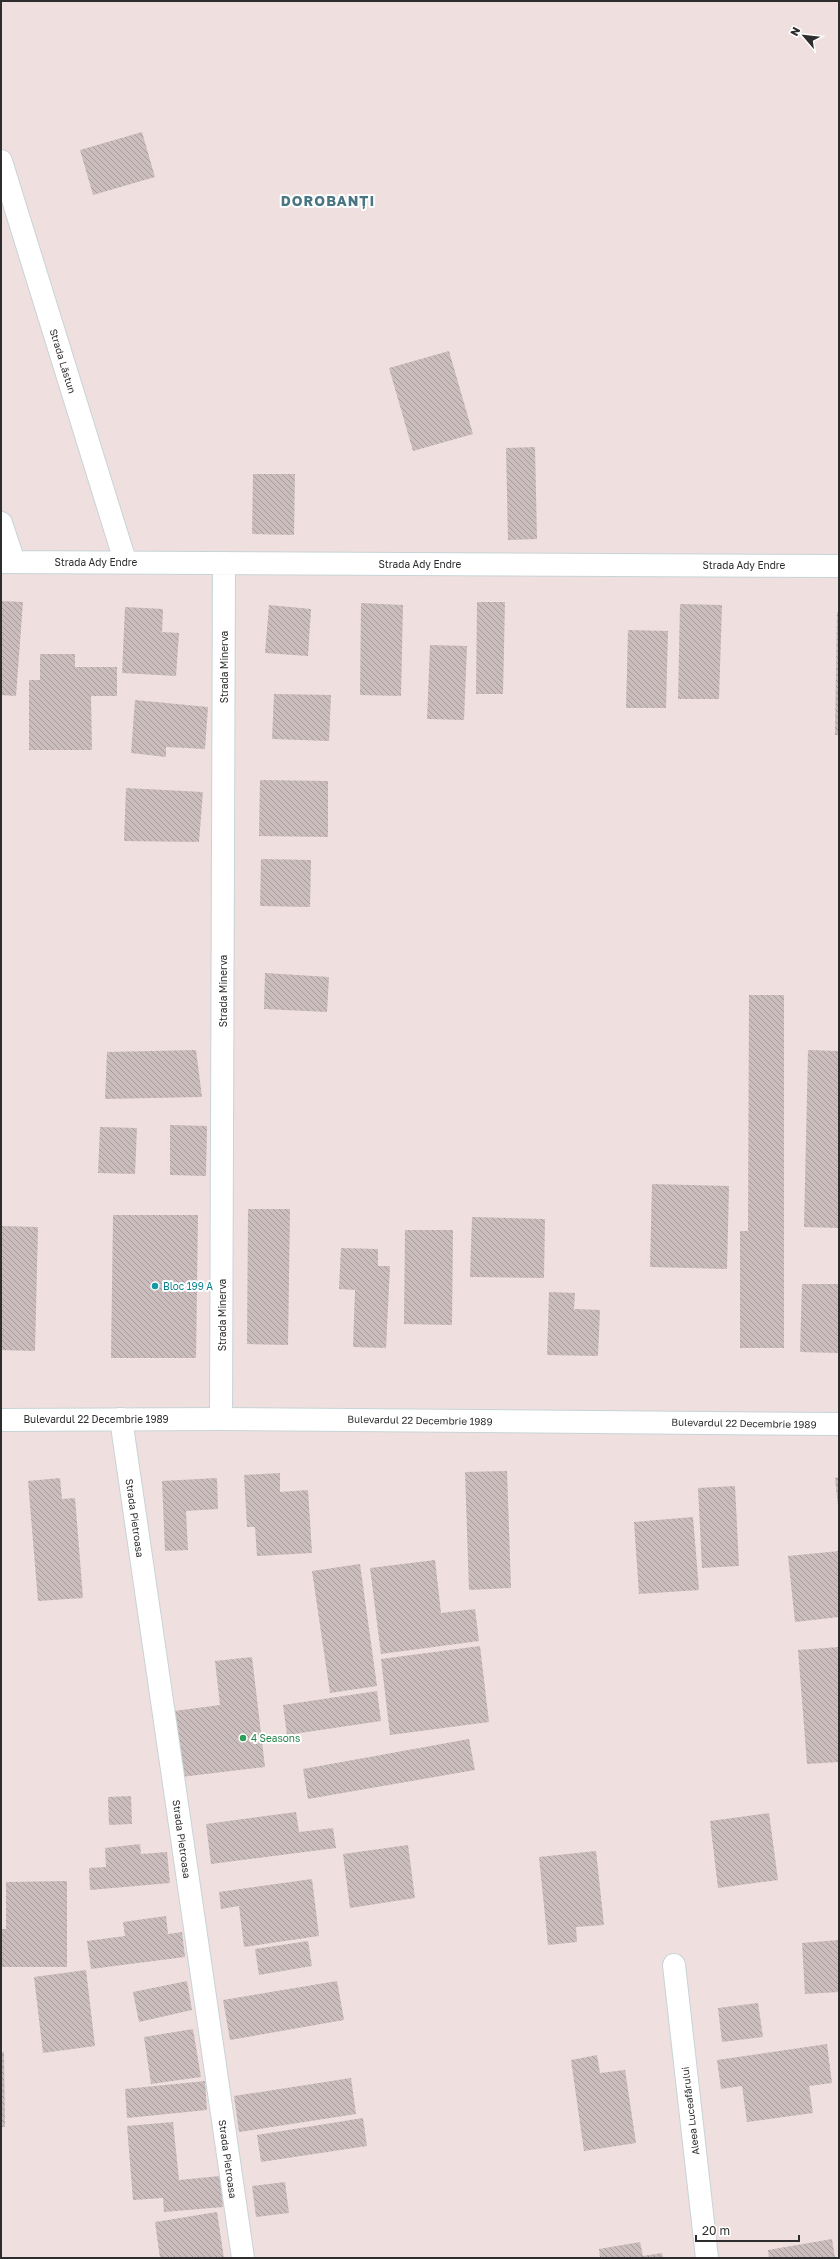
<svg xmlns="http://www.w3.org/2000/svg" width="840" height="2259" font-family="'Golos Text',sans-serif">
	<defs>
		<pattern id="building-back-hatch" width="6" height="6" patternUnits="userSpaceOnUse"><rect width="6" height="6" fill="#cbbdbd"/><path d="M-1 5l2 2M0 0l6 6M5-1l2 2" fill="none" stroke="#a59a9a"/></pattern>
	</defs>
	<rect width="100%" height="100%" fill="#efdfdf"/>
	<path fill="url(#building-back-hatch)" d="M142,132L155,177L93,195L80,150Z
		M449,351L473,434L413,451L389,368Z
		M535,447L537,539L508,540L506,448Z
		M253,474H295L294,535L252,534Z
		M1,601L23,602L16,696L1,695Z
		M477,602H505L503,694H476Z
		M361,603L403,605L401,696L360,695Z
		M680,604L722,605L719,699H678Z
		M269,605L311,609L308,656L265,653Z
		M125,607L163,609L162,632L179,633L176,676L122,673Z
		M837,612H839V735H835Z
		M628,630L668,631L666,708H626Z
		M430,645L467,646L464,720L427,719Z
		M40,654H75V667H117V696H91L92,750H29V680H40Z
		M274,694L331,695L329,741L272,739Z
		M135,700L208,707L205,749L166,747V757L131,753Z
		M260,780L328,781V837L259,836Z
		M126,788L203,792L199,842L124,841Z
		M261,859L311,860L310,907L260,906Z
		M265,973L329,977L327,1012L264,1009Z
		M749,995H784V1348H740V1231H748Z
		M196,1050L202,1097L105,1099L107,1052Z
		M808,1050L839,1051V1228L804,1227Z
		M170,1125L207,1126L206,1176L170,1175Z
		M100,1127L137,1128L135,1174L98,1173Z
		M652,1184L729,1186L727,1269L650,1267Z
		M248,1209H290L288,1345L247,1344Z
		M113,1215H198L196,1358H111Z
		M472,1217L545,1219L544,1278L470,1277Z
		M1,1226L38,1227L35,1351L1,1350Z
		M405,1230H453L452,1325L404,1324Z
		M341,1248L378,1249V1266H390L386,1348L353,1347L355,1290L339,1289Z
		M802,1284H839V1353L800,1352Z
		M549,1292L575,1293L574,1309L600,1310L598,1356L547,1355Z
		M507,1471L511,1588L469,1590L465,1472Z
		M280,1473V1492L308,1490L312,1553L257,1556L255,1527H247L244,1475Z
		M839,1477V1506H838L835,1478Z
		M60,1478L62,1499L75,1498L83,1598L38,1601L28,1481Z
		M217,1478L218,1509L186,1511L188,1550L165,1551L162,1481Z
		M735,1486L739,1566L702,1568L698,1488Z
		M693,1517L699,1590L639,1594L634,1522Z
		M839,1551V1617L795,1622L788,1556Z
		M435,1560L441,1613L475,1609L479,1641L381,1654L370,1568Z
		M360,1564L377,1686L330,1693L312,1571Z
		M480,1646L489,1722L390,1735L381,1659Z
		M839,1647V1762L807,1764L798,1650Z
		M252,1657L265,1767L181,1777L174,1711L220,1705L215,1661Z
		M377,1691L381,1721L287,1735L283,1705Z
		M469,1739L475,1770L308,1799L303,1769Z
		M131,1796L132,1824L109,1825L108,1797Z
		M296,1812L299,1832L333,1828L336,1848L211,1864L206,1824Z
		M769,1813L778,1880L718,1888L710,1821Z
		M140,1844L141,1854L167,1852L170,1883L90,1890L89,1868L106,1867L105,1848Z
		M408,1845L415,1898L350,1908L343,1854Z
		M596,1851L604,1925L576,1927L577,1942L548,1945L539,1857Z
		M312,1879L319,1936L244,1947L239,1906L221,1909L219,1892Z
		M67,1881V1967H1V1929H6V1882Z
		M166,1916L168,1934L182,1932L185,1957L91,1969L87,1941L125,1936L123,1922Z
		M839,1940V1992L805,1994L802,1943Z
		M308,1941L312,1966L259,1975L255,1949Z
		M86,1970L95,2046L43,2053L34,1977Z
		M187,1981L192,2010L139,2022L133,1992Z
		M337,1981L344,2020L230,2040L223,2000Z
		M758,2003L763,2037L722,2042L718,2008Z
		M193,2029L201,2077L151,2084L144,2037Z
		M827,2044L832,2083L809,2086L813,2113L747,2122L742,2086L721,2089L717,2060Z
		M1,2052H4L5,2127H1Z
		M597,2055L600,2073L625,2070L636,2143L584,2151L571,2060Z
		M351,2078L356,2114L239,2132L234,2096Z
		M205,2081L207,2110L127,2118L125,2089Z
		M363,2118L367,2146L261,2162L257,2135Z
		M173,2122L179,2180L220,2176L223,2207L164,2212L163,2198L133,2200L127,2126Z
		M285,2182L289,2213L256,2217L252,2186Z
		M217,2212L224,2258H160L155,2222Z
		M832,2239L835,2258H769L768,2250Z
		M640,2242L643,2256L662,2253L663,2258H600L599,2249Z"/>
	<g fill="none" stroke-linecap="round" stroke-linejoin="round">
		<g stroke="#c7d4d7" stroke-width="24">
			<path id="minor" d="M1,161L125,561
				M1,523L14,562
				M1,562L839,566
				M121,1419L243,2258
				M221,1419L224,563
				M674,1965L707,2258"/>
		</g>
		<g stroke="#c7d4d7" stroke-width="24">
			<path id="secondary" d="M1,1420L221,1419L839,1424"/>
		</g>
		<use href="#minor" stroke="#fff" stroke-width="22"/>
		<use href="#secondary" stroke="#fff" stroke-width="22"/>
	</g>
	<circle fill="#0f9aa8" stroke="#fff" stroke-width="1.5" cx="155" cy="1286" r="4"/>
	<circle fill="#2e9e5b" stroke="#fff" stroke-width="1.5" cx="243" cy="1738" r="4"/>
	<g text-anchor="middle" stroke-width="4" stroke-linejoin="round" paint-order="stroke">
		<g font-size="10" fill="#2d2d2d" stroke="#fff">
			<text transform="translate(63 361) rotate(73)" y="4">Strada Lăstun</text>
			<text x="96" y="566">Strada Ady Endre</text>
			<text x="420" y="568">Strada Ady Endre</text>
			<text x="744" y="569">Strada Ady Endre</text>
			<text transform="translate(224 667) rotate(-90)" y="4">Strada Minerva</text>
			<text transform="translate(223 991) rotate(-90)" y="4">Strada Minerva</text>
			<text transform="translate(222 1315) rotate(-90)" y="4">Strada Minerva</text>
			<text x="96" y="1423">Bulevardul 22 Decembrie 1989</text>
			<text transform="translate(420 1420) rotate(1)" y="4">Bulevardul 22 Decembrie 1989</text>
			<text transform="translate(744 1423) rotate(1)" y="4">Bulevardul 22 Decembrie 1989</text>
			<text transform="translate(135 1518) rotate(82)" y="4">Strada Pietroasa</text>
			<text transform="translate(182 1839) rotate(82)" y="4">Strada Pietroasa</text>
			<text transform="translate(690 2111) rotate(-97)" y="4">Aleea Luceafărului</text>
			<text transform="translate(228 2159) rotate(82)" y="4">Strada Pietroasa</text>
		</g>
		<g font-size="10" fill="#0d838f" stroke="#fff" text-anchor="start">
			<text x="163" y="1290">Bloc 199 A</text>
		</g>
		<g font-size="10" fill="#27864d" stroke="#fff" text-anchor="start">
			<text x="251" y="1742">4 Seasons</text>
		</g>
		<g font-size="14" font-weight="bold" letter-spacing="1" fill="#497682" stroke="#fff">
			<text x="328" y="206">DOROBANȚI</text>
		</g>
	</g>
	<rect width="840" height="2259" fill="none" stroke="#2d2d2d" stroke-width="4"/>
	<g transform="translate(804 36) rotate(298)" stroke="#ffffff" stroke-width="3" paint-order="stroke">
	<path d="M0-3L7 15L0 10L-7 15Z" fill="#2d2d2d"/>
	<text y="-6" font-size="11" font-weight="bold" text-anchor="middle" fill="#2d2d2d">N</text>
	</g>
	<path d="M696 2235v6h103v-6" fill="none" stroke="#2d2d2d" stroke-width="2"/>
	<text x="702" y="2235" font-size="12" fill="#2d2d2d" stroke="#ffffff" stroke-width="3" paint-order="stroke">20 m</text>
</svg>
